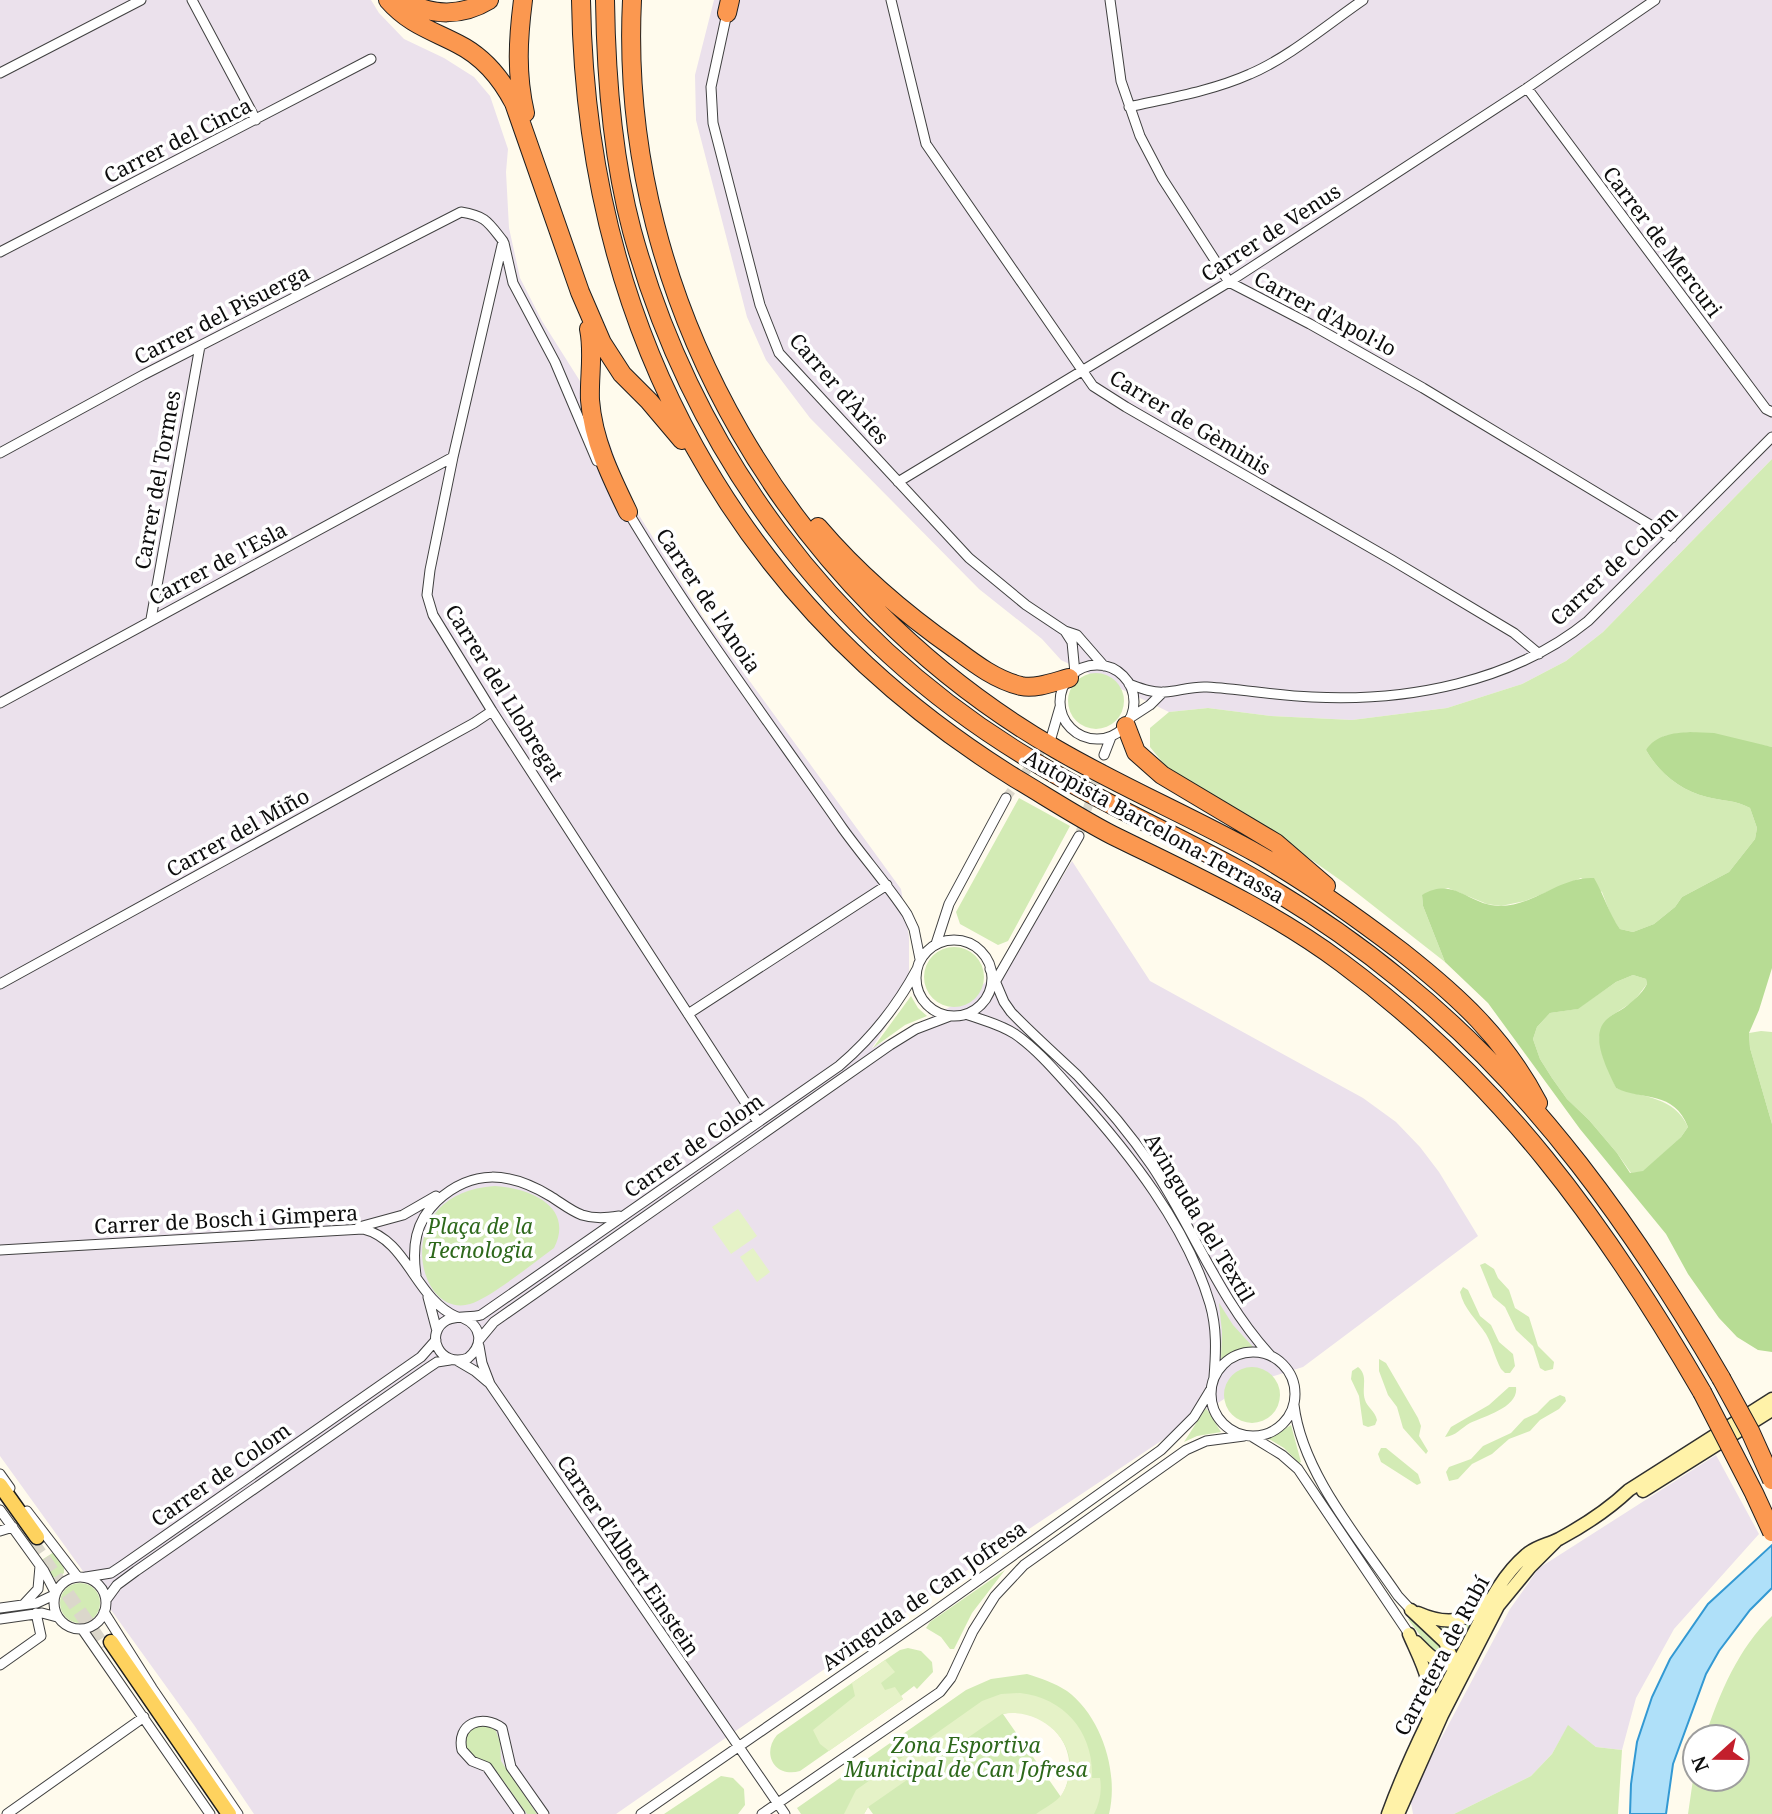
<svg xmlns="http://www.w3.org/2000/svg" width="1772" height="1814" font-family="'Noto Serif',serif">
	<rect width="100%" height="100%" fill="#fffbed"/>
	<path fill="#ebe1ec" d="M0,0H371L379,13L404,39L444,58L474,77L490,96L508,149L506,172L509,228L520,278L542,321L597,408L630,501L703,617L901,889L909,937V971L903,1000L872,1048L967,998L1013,959L1072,861L1150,981L1363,1098L1396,1122L1420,1147L1439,1172L1478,1236L1303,1367L1245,1385L957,1577L616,1814H254L194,1725L0,1456Z
		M714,0H1772V459L1603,632L1566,661L1522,684L1447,708L1352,720L1271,716L1208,708L1169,712L1061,660L1042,639L979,589L810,418L766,360L747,317L696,120L695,75Z
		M1716,1455L1759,1534L1674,1629L1636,1698L1622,1750L1596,1747L1568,1726L1552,1754L1531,1776L1454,1814H1413L1410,1797L1510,1609L1539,1568Z"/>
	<path fill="#d3ebb5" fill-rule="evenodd" d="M1772,459V747L1690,732L1664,736L1646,750C1659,773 1681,791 1707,797C1722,801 1736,800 1750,808L1757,828L1755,839L1729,872L1682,897L1675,907L1654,924L1633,932L1620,929L1612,918L1602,892L1581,878L1525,901L1501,906L1487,904L1448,888L1422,895L1423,906L1445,962L1343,882L1272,832L1168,769L1150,747V728L1169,712L1208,708L1271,716L1352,720L1447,708L1522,684L1566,661L1603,632Z
		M1068 701a28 28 0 1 1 56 0a28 28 0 1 1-56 0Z
		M1019,798L1070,826L1008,941L998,945L960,924L956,912Z
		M924 977a30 30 0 1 1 60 0a30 30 0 1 1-60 0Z
		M1633,975L1646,979L1647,984L1634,1001L1611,1016L1599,1037L1603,1057L1616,1088C1644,1098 1674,1096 1688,1127L1681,1137L1643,1172L1631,1173L1617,1153L1589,1120L1567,1099L1552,1078L1540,1059L1533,1039L1537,1027L1550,1013L1577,1009L1616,982Z
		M911,996L918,1008L927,1016L905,1025L873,1048Z
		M1761,1031L1772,1032V1124L1750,1048L1749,1033Z
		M495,1186C529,1188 575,1206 554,1248C535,1262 490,1298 470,1304C415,1320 389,1192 495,1186Z
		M1485,1263L1494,1269L1498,1278L1509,1290L1515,1308L1529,1317L1538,1346L1554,1362L1553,1369L1545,1371L1540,1368L1533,1346L1516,1330L1505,1307L1493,1297L1480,1265Z
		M1463,1287L1468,1290L1480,1316L1491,1325L1499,1342L1513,1354L1515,1366L1510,1373H1505L1501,1369C1495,1358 1492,1344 1486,1334C1476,1319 1464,1309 1460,1292Z
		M1219,1303L1233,1325L1254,1348L1238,1349L1221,1359L1222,1332Z
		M1379,1359L1386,1363L1418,1418L1421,1426L1419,1436L1428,1451L1426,1454L1403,1428L1397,1407L1388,1395L1379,1371Z
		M1358,1367C1369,1376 1361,1387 1365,1400C1367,1407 1375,1411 1377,1420L1375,1425L1368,1427L1363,1425L1359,1396L1351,1379L1352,1371Z
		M1224 1395a28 28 0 1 1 56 0a28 28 0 1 1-56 0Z
		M1509,1387H1516C1519,1407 1485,1416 1470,1423C1461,1428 1456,1436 1445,1437L1451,1427L1489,1405Z
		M1560,1395L1565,1397L1566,1401L1559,1409L1540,1420L1530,1431L1509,1439L1492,1454L1472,1464L1458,1479L1449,1481L1446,1472L1449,1467L1471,1459L1483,1446L1511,1433L1524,1419L1537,1413L1550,1400Z
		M1206,1408L1221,1432L1197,1436L1184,1442Z
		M1291,1425L1301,1462L1299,1463L1284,1448L1269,1439Z
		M1381,1448H1386L1418,1474L1421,1483L1417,1485L1381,1462L1378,1454Z
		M54,1552L64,1568V1573L58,1578L52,1577L40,1561Z
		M1005,1570L972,1613L954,1649H950L941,1637L926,1628L930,1622Z
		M60 1603a20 20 0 1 1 40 0a20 20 0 1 1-40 0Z
		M1772,1616V1814H1688L1695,1766V1779H1737V1737H1705C1720,1692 1738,1649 1772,1616Z
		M1410,1618L1442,1645L1445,1656L1442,1657L1432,1651L1408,1619Z
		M1474,1621L1458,1654L1440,1626L1463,1625Z
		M908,1648L921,1651L932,1662L933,1672L917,1689L914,1686L901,1696L903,1699L800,1771C775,1778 761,1754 777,1735L885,1660L900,1650Z
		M1027,1674C1040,1678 1055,1683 1067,1691C1102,1717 1119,1773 1109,1814H873L868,1807L864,1814H801L797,1808L966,1690L991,1679ZM1013,1712C1058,1715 1084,1757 1061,1797L1003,1714Z
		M482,1725L489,1726L496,1731L500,1742L501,1761L537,1814H527L492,1765L472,1756L466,1747L465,1740L470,1730Z
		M1568,1725L1596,1747L1622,1750L1618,1814H1454L1531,1776L1552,1754Z
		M721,1776L733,1778L744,1789L745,1805L738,1814H664Z"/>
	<path fill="#b7dc94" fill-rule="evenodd" d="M1690,732L1714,733L1772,747V968L1759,1010L1749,1033L1750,1048L1772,1124V1352L1758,1350L1737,1337L1719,1318L1688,1274L1666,1234L1580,1129L1488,1003L1445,962L1423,906L1422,895C1454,876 1468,905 1499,906C1533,907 1560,876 1594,878C1604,895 1609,914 1620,929L1633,932L1654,924L1675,907L1682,897L1729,872L1755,839L1757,828L1750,808C1736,800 1722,801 1707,797C1681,791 1659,773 1646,750C1656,735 1672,733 1690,732ZM1633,975L1646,979L1647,984C1641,995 1633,1001 1624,1008C1618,1012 1611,1015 1606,1020C1589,1037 1608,1070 1616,1088C1643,1101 1674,1090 1688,1127L1681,1137L1643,1171L1630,1173L1617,1153L1589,1120L1567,1099L1552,1078L1540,1059L1533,1039L1537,1027L1550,1013L1578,1009L1616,982Z"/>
	<path fill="#e5f2c7" d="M738,1209L757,1236L731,1254L712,1227Z
		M753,1248L770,1272L757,1282L740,1257Z
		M885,1660L895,1672L881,1683L885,1690L895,1687L903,1699L829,1751L820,1744L813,1730L855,1696L852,1683Z
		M1020,1693C1065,1698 1094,1733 1092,1778H1100C1102,1791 1100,1802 1094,1814H1036C1044,1808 1057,1802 1062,1794C1089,1752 1046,1706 1002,1714L868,1807L864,1814H844L856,1790L982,1701L1001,1694Z"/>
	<path fill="#afe0f9" stroke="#3399d3" stroke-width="2" d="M1772,1545V1588L1750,1610L1719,1651L1706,1674L1673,1764L1666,1814H1630L1631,1784L1637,1742L1652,1697L1670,1659L1708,1604Z"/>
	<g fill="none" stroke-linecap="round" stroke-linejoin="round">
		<path stroke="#dbd7cb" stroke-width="9" stroke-dasharray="9 4.5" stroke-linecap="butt" d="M1006,798L1048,742
			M1079,836L1104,755"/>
		<path stroke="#dbd7cb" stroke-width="14" stroke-dasharray="14 7" stroke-linecap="butt" d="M32,1542L104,1647"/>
		<g stroke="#404040" stroke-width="11">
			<path id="minor" d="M192,0L256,120
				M891,0L926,144L1093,386L1126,407L1392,560L1514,633L1539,654
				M1110,0L1121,81L1140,136L1162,178L1229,282L1310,324L1423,388L1672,538
				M727,13L711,87L713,123L760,305L779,353L969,558L1026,605L1065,631L1077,635L1104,666
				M0,73L141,0
				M1527,88L1766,409L1772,412
				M1129,107C1169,98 1212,91 1250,74C1288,58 1328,24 1363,0
				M504,243L513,283L555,362L597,461
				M0,252L371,59
				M0,453L143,375L461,212C486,216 488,222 503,241L453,457L430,570L427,595L433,615L492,711L758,1122
				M898,482L1229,282L1527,88L1655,0
				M628,512C693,621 770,724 843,829C864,858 887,884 907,914L914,929L920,959
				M151,619L200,346
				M1065,631L1072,642L1075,673
				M1060 702a37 37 0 1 1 74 0a37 37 0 1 1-74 0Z
				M1129,684C1140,688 1152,693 1165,692C1179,691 1192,686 1207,687C1242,689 1277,696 1312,697C1407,702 1513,682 1588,621L1772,437
				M0,703L453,457
				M1130,718L1150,705L1163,692
				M1051,738L1060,707
				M1104,755L1111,737
				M916 978a38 38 0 1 1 76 0a38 38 0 1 1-76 0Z
				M936,944L949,904L1006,798
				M990,969L1004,1002L1011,1012C1032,1034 1055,1054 1077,1075C1104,1103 1130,1134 1152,1166C1194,1229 1219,1300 1271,1356
				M0,984L474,723L492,711
				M994,984L1079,836
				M688,1014L887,885
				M966,1014C982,1020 1000,1024 1015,1034C1038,1050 1057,1073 1076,1094C1129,1153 1187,1226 1210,1304C1217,1328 1216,1352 1214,1377
				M359,1227L403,1215L436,1196
				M0,1250L363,1229C408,1240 415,1299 457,1317
				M416,1275C412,1247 415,1222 437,1201C473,1168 510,1172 550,1196C560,1202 571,1211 582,1215C595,1219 606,1218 619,1216
				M428,1297L437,1331
				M463,1318C482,1326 484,1345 468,1358C440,1369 423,1333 447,1320C457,1315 470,1318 481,1315L839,1066C872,1038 896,1008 917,969
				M479,1340L494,1322L890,1045L916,1029L950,1016
				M479,1346L482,1363L490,1384L785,1814
				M1211 1394a42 42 0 1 1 84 0a42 42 0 1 1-84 0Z
				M458,1361L475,1371L488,1382
				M1294,1405C1302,1473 1360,1540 1398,1596L1411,1610
				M1251,1436L1282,1455L1298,1469L1409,1634
				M0,1474L10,1488
				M0,1510L44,1571L55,1592
				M27,1511L77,1576
				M0,1531L13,1527
				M54 1603a26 26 0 1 1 52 0a26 26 0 1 1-52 0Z
				M86,1577L111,1573L123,1565L421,1357L436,1340
				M106,1600L117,1585L136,1571L428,1368L437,1362L450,1360
				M24,1604L38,1589L40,1566
				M0,1608L37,1603L54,1595
				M104,1612L152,1688L238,1814
				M0,1619L42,1613L57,1617
				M82,1629L210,1814
				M0,1665L41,1636L36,1613
				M7,1814L144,1717
				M520,1814L487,1767L472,1761L462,1750C456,1724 482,1713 502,1728L511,1767L544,1814
				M641,1814L928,1616L1161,1450L1194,1417L1211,1389
				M762,1814L940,1692L951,1678L973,1631L995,1596L1024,1565L1186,1450L1206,1441L1244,1436"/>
		</g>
		<g stroke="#2f2f2f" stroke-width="15">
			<path id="secondary" d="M1643,1491L1772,1410
				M1411,1610L1445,1642L1456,1668
				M1418,1613C1443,1624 1469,1625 1485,1600
				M1409,1634C1420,1660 1436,1685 1426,1713
				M1416,1642C1428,1654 1441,1670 1459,1663
				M1388,1814C1410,1754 1440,1696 1470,1640C1486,1610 1499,1578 1526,1555C1536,1546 1547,1545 1559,1539C1583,1526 1609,1509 1629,1490L1772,1399
				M1398,1814L1442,1715L1498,1606L1530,1567L1556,1541"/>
		</g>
		<g stroke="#1e1e1e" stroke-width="17">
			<path id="primary" d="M0,1485L37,1537
				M111,1642L229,1814"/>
		</g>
		<g stroke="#1e1e1e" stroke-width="20">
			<path id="motorway" d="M388,0C409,24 431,30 458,44C484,57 501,78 514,103L580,292L602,343L622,374L649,401L682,440
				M405,0C431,17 463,16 489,0
				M523,0C518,39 516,74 525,113
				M581,0C586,329 734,603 1015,778C1047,797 1079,818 1112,835C1191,874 1271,910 1342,963C1501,1081 1604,1223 1702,1392
				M605,0C606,77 612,156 632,231C692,450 831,638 1025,756C1093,799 1168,831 1239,870C1296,902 1350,938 1401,980C1535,1088 1635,1230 1721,1378
				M632,0C617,305 794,598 1056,749C1121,787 1192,817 1258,854C1309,883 1356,917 1402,952C1459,997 1504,1038 1538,1103
				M727,13L730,0
				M589,329C594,353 589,376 590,400C593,440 610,475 628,512
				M818,527C858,574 905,614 955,649C975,664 996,680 1021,686C1036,689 1054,682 1069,678
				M1126,726L1136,752L1162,775L1276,843L1326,886"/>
		</g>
		<use href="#minor" stroke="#fff" stroke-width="9"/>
		<use href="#secondary" stroke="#fff2a8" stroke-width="12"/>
		<use href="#primary" stroke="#fed25e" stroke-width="14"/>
		<use href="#motorway" stroke="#fb9850" stroke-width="18"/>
		<g stroke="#1e1e1e" stroke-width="20" stroke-linecap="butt">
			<path id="motorway-bridge" d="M1721,1378L1750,1431L1772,1480
				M1702,1392L1754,1493L1772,1532"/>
		</g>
		<use href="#motorway-bridge" stroke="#fb9850" stroke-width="18"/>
	</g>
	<g text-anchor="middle" stroke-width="7" stroke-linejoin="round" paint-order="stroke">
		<g font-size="21" fill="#0d0d0d" stroke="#fff">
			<text transform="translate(178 141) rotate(-27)" y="7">Carrer del Cinca</text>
			<text transform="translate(1271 233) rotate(-33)" y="7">Carrer de Venus</text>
			<text transform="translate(1662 242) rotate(53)" y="7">Carrer de Mercuri</text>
			<text transform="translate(1325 314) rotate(28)" y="7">Carrer d'Apol·lo</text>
			<text transform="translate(222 315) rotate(-27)" y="7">Carrer del Pisuerga</text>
			<text transform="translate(839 389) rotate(49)" y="7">Carrer d'Àries</text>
			<text transform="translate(1190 423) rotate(31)" y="7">Carrer de Gèminis</text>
			<text transform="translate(158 480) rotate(-80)" y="7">Carrer del Tormes</text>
			<text transform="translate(218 564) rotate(-28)" y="7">Carrer de l'Esla</text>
			<text transform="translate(1614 566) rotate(-43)" y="7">Carrer de Colom</text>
			<text transform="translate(708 601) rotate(56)" y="7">Carrer de l'Anoia</text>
			<text transform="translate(504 693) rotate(58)" y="7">Carrer del Llobregat</text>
			<text transform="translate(1154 827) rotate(29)" y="7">Autopista Barcelona-Terrassa</text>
			<text transform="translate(238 833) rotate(-29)" y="7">Carrer del Miño</text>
			<text transform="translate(694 1146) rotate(-35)" y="7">Carrer de Colom</text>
			<text transform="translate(1199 1218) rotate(59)" y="7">Avinguda del Tèxtil</text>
			<text transform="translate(226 1220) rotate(-3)" y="7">Carrer de Bosch i Gimpera</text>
			<text transform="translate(221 1475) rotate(-35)" y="7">Carrer de Colom</text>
			<text transform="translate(628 1556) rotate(56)" y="7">Carrer d'Albert Einstein</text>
			<text transform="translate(924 1596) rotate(-35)" y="7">Avinguda de Can Jofresa</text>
			<text transform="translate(1442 1656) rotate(-62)" y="7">Carretera de Rubí</text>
		</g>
		<g font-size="21" font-style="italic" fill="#2d681b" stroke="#fff">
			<text x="480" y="1234">Plaça de la<tspan x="480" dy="24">Tecnologia</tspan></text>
			<text x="966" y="1753">Zona Esportiva<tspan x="966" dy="24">Municipal de Can Jofresa</tspan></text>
		</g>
	</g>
	<g transform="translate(1716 1758) rotate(249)"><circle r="33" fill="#ffffff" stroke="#9e9e9e" stroke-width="2"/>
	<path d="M0-5L12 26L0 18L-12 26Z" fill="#c31f2c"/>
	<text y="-10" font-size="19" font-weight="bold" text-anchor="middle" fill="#0d0d0d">N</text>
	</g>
</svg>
